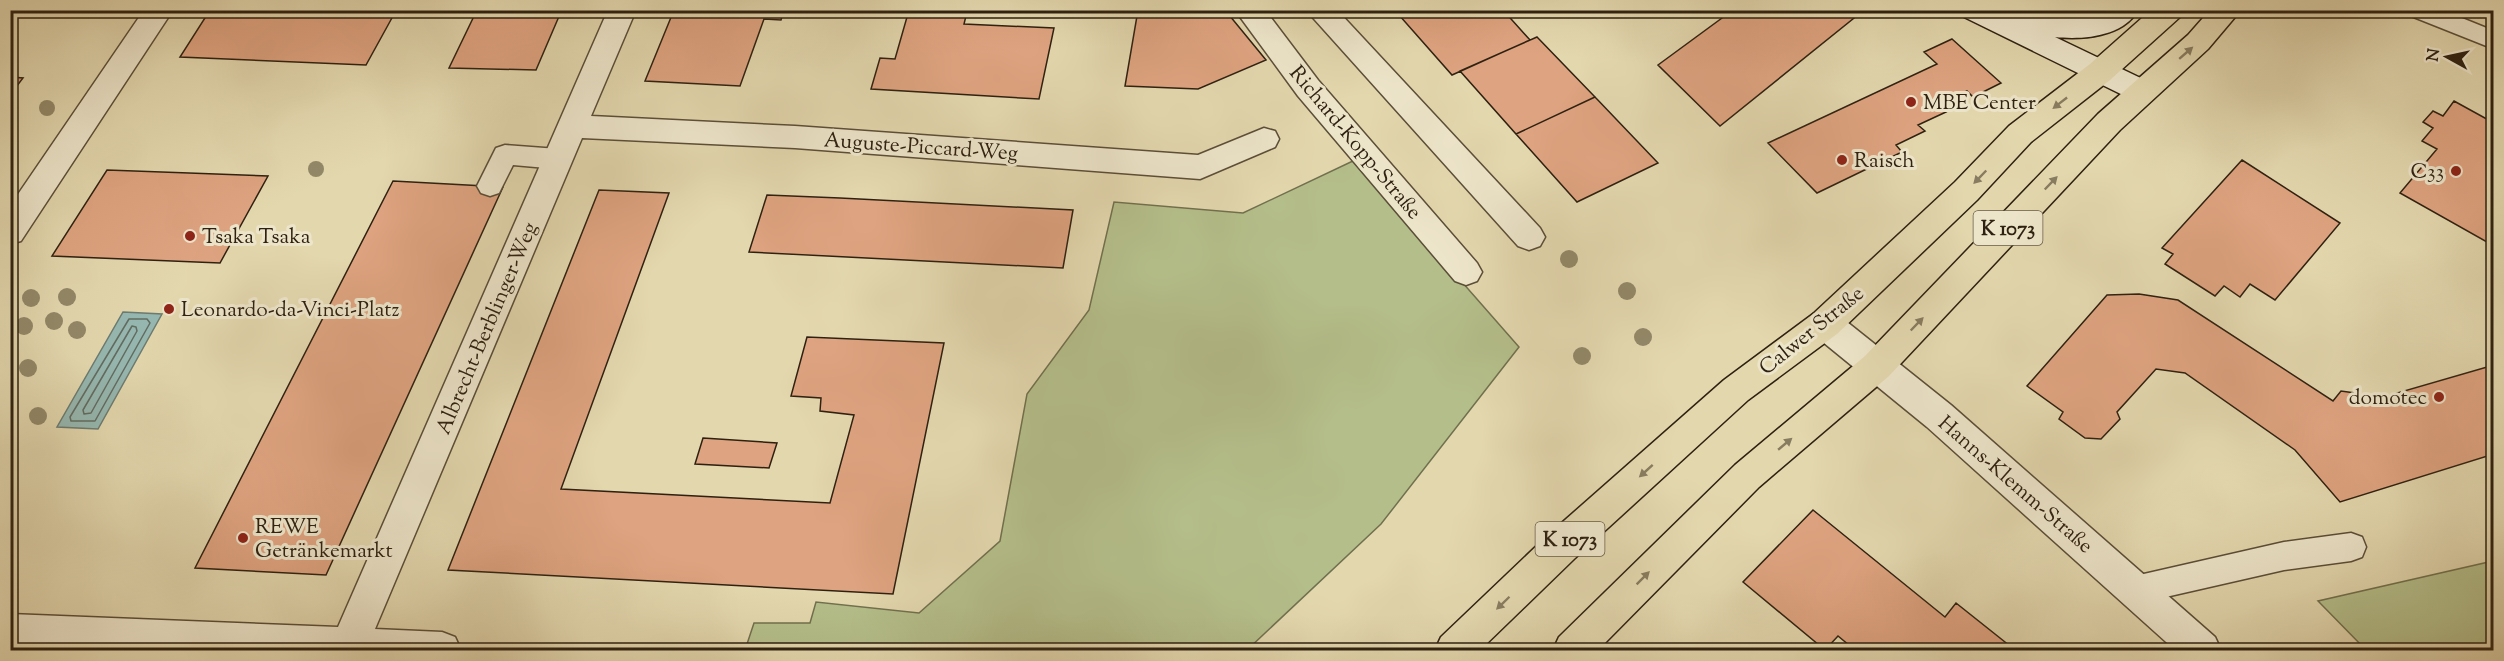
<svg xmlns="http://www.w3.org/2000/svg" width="2504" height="661" font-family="'Sorts Mill Goudy',serif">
	<rect width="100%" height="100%" fill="#e3d7ae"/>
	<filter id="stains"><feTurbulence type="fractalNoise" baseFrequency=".00333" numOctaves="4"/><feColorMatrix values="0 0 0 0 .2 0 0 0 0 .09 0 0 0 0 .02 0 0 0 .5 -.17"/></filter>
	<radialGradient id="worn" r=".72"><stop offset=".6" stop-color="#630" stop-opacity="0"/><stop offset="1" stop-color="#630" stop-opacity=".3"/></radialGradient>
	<path fill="#b4be8a" stroke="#71704e" stroke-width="1.5" d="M1355,160L1519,347L1381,524L1247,650H745L754,623H810L816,602L919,613L1000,541L1027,394L1089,310L1114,202L1243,213Z
		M2493,561V650H2366L2318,601Z"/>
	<path fill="#96b8b1" stroke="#6c7c71" stroke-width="1.5" d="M123,312L162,314L98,429L57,427Z"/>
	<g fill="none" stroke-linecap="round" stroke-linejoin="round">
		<path stroke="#626c61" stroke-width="1.5" d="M129,319H147L150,323L95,421H71L70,417Z
			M132,326L136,327L137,331L91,413L84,414L83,410Z"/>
	</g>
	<path fill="#dea380" stroke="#2e2111" stroke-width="1.5" d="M210,10H269L393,16L366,65L180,57Z
		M674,10H784L781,20L764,19L740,86L645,81Z
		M909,10L967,12L964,24L1054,28L1039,99L871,89L880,58L895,59Z
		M1138,10H1225L1266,60L1198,89L1125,86Z
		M1409,10H1503L1530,40L1452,75L1399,15Z
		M1733,10H1864L1720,126L1658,65Z
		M476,12L560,14L536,70L449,68Z
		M1537,37L1595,97L1516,134L1460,71Z
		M1952,39L2001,83L1973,97L1967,91L1938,105L1946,112L1918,125L1925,131L1896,145L1902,152L1817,193L1768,143L1937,64L1924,52Z
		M10,77L23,78L10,95Z
		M1595,97L1658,163L1577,202L1516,134Z
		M2454,101L2494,123V246L2400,193L2437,149L2422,141L2433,128L2423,122L2433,111L2443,116Z
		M2242,160L2340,223L2275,300L2250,284L2240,297L2224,286L2215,296L2165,264L2173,254L2162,248Z
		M107,170L189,173L268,176L220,263L52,256Z
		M393,181L503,187L326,575L195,568Z
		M599,190L669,193L561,489L830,503L854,415L820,411L821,398L791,396L807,337L944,343L893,594L448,570Z
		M767,195L840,198L1073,210L1063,268L749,252Z
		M2139,294L2178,300L2333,401L2341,391L2355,393L2363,403L2494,365V454L2340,502L2295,450L2185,373L2156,369L2117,412L2120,419L2101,439L2085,438L2059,419L2063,412L2027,386L2107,295Z
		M703,438L777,443L769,468L695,464Z
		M1813,510L1945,617L1956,603L2015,650H1855L1838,636L1825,650L1743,582Z"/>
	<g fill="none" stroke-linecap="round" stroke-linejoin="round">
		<g stroke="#5b4e38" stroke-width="3">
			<path id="lane" d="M2408,10H2442L2494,31V49L2411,16Z
				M505,145L558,149L567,152L570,159L567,166L558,169L513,165L499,193L490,196L481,193L477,186L496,148Z
				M2351,533L2362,537L2366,547L2362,557L2351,561L2284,570L2135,604L2124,600L2120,590L2124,580L2135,576L2284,542Z"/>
		</g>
		<g stroke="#5b4e38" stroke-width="3">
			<path id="street" d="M144,10H173L21,241L10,244V206Z
				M608,10H636L591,116L795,126L1198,155L1264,128L1275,131L1279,139L1275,147L1200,179L795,148L582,138L375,629L442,632L455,637L461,650H10V614L338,627Z
				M1235,10H1265L1318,80L1477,263L1482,272L1477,281L1466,285L1455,281L1298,96Z
				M1306,10H1337L1540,228L1545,237L1540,246L1529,250L1518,246Z
				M1825,310L1837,314L1951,405L2215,637L2221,650H2175L1927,427L1813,334L1809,324L1813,314Z"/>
		</g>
		<g stroke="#2e2111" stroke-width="3">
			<path id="secondary" d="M1960,10H2000L2007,14L2017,11L2073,18L2094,15L2104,10H2138C2123,37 2082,40 2055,37L2151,83L2156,91L2151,99L2141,102L2131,99L1964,17Z"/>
		</g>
		<g stroke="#2e2111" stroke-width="3">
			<path id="primary" d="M2151,10H2184L2180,17L2110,80L2031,142L1977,200L1837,334L1748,400L1574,559L1480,650H1435L1441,637L1548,535L1724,380L1813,314L1955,182L2009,126L2090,64Z
				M2210,10H2241L2208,49L2120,130L1889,376L1759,487L1598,650H1553L1559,637L1735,465L1865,356L2098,114L2188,35Z"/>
		</g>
		<use href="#lane" fill="#ede5ca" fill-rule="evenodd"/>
		<use href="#street" fill="#ede5ca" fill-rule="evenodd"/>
		<use href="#secondary" fill="#ede5ca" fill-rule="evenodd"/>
		<use href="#primary" fill="#e3d7ae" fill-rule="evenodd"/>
	</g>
	<g fill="#928868">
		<circle cx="47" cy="108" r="8"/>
		<circle cx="316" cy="169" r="8"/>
		<circle cx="1569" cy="259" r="9"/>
		<circle cx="1627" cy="291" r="9"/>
		<circle cx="67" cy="297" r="9"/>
		<circle cx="31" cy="298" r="9"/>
		<circle cx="54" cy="321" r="9"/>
		<circle cx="24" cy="326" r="9"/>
		<circle cx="77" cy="330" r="9"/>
		<circle cx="1643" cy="337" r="9"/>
		<circle cx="1582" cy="356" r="9"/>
		<circle cx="28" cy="368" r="9"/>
		<circle cx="38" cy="416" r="9"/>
	</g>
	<defs><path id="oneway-solid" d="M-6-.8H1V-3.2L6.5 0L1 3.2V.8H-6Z" transform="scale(1.5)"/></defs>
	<g fill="#887c60">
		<use href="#oneway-solid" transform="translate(2186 53) rotate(-41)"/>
		<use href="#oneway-solid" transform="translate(2060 103) rotate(142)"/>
		<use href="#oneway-solid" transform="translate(1980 177) rotate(134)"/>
		<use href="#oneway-solid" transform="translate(2051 183) rotate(-46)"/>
		<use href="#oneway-solid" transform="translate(1917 324) rotate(-46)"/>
		<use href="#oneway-solid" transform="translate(1785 444) rotate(-40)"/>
		<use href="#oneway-solid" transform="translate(1646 471) rotate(138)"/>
		<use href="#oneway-solid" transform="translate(1643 578) rotate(-45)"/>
		<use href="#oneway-solid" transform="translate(1503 603) rotate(136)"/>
	</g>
	<g fill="#8f2418" stroke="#ede5ca" stroke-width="2">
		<circle cx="1911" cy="102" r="6"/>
		<circle cx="1842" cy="160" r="6"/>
		<circle cx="2456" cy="171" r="6"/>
		<circle cx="190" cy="236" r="6"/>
		<circle cx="169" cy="309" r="6"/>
		<circle cx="2439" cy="397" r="6"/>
		<circle cx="243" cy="538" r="6"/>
	</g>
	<g text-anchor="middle" stroke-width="6" stroke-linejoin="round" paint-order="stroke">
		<g fill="#ede5ca" stroke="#675c48" stroke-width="1.5">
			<rect x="1973.5" y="211" width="69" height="34" rx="4.5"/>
			<rect x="1535.5" y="522" width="69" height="34" rx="4.5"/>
		</g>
		<g font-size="20" font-weight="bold" fill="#2e2111">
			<text x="2008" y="235">K 1073</text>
			<text x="1570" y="546">K 1073</text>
		</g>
		<g font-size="21" fill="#2e2111" stroke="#ede5ca" text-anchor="start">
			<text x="1923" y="109">MBE Center</text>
			<text x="1854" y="167">Raisch</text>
			<text x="2444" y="178" text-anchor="end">C33</text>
			<text x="202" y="243">Tsaka Tsaka</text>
			<text x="181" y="316">Leonardo-da-Vinci-Platz</text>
			<text x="2427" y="404" text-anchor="end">domotec</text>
			<text x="255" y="533">REWE<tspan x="255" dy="24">Getränkemarkt</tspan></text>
		</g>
		<g font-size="21" fill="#2e2111" stroke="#ede5ca">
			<text transform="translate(1356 142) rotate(50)" y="7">Richard-Kopp-Straße</text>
			<text transform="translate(921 146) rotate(4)" y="7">Auguste-Piccard-Weg</text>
			<text transform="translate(486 328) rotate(-67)" y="7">Albrecht-Berblinger-Weg</text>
			<text transform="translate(1811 330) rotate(-39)" y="7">Calwer Straße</text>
			<text transform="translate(2016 484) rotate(41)" y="7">Hanns-Klemm-Straße</text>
		</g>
	</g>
	<rect width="2504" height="661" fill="none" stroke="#e3d7ae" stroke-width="36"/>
	<rect x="12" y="12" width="2480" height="637" fill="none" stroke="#2e2111" stroke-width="3"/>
	<rect x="18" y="18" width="2468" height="625" fill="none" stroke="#2e2111" stroke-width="1.5"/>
	<g transform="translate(2447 57) rotate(278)" stroke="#ede5ca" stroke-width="4.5" paint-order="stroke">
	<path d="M0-4.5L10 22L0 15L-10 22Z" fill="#2e2111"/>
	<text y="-9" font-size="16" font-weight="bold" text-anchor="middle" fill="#2e2111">N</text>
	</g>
	<rect width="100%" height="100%" filter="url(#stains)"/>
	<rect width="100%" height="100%" fill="url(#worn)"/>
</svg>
